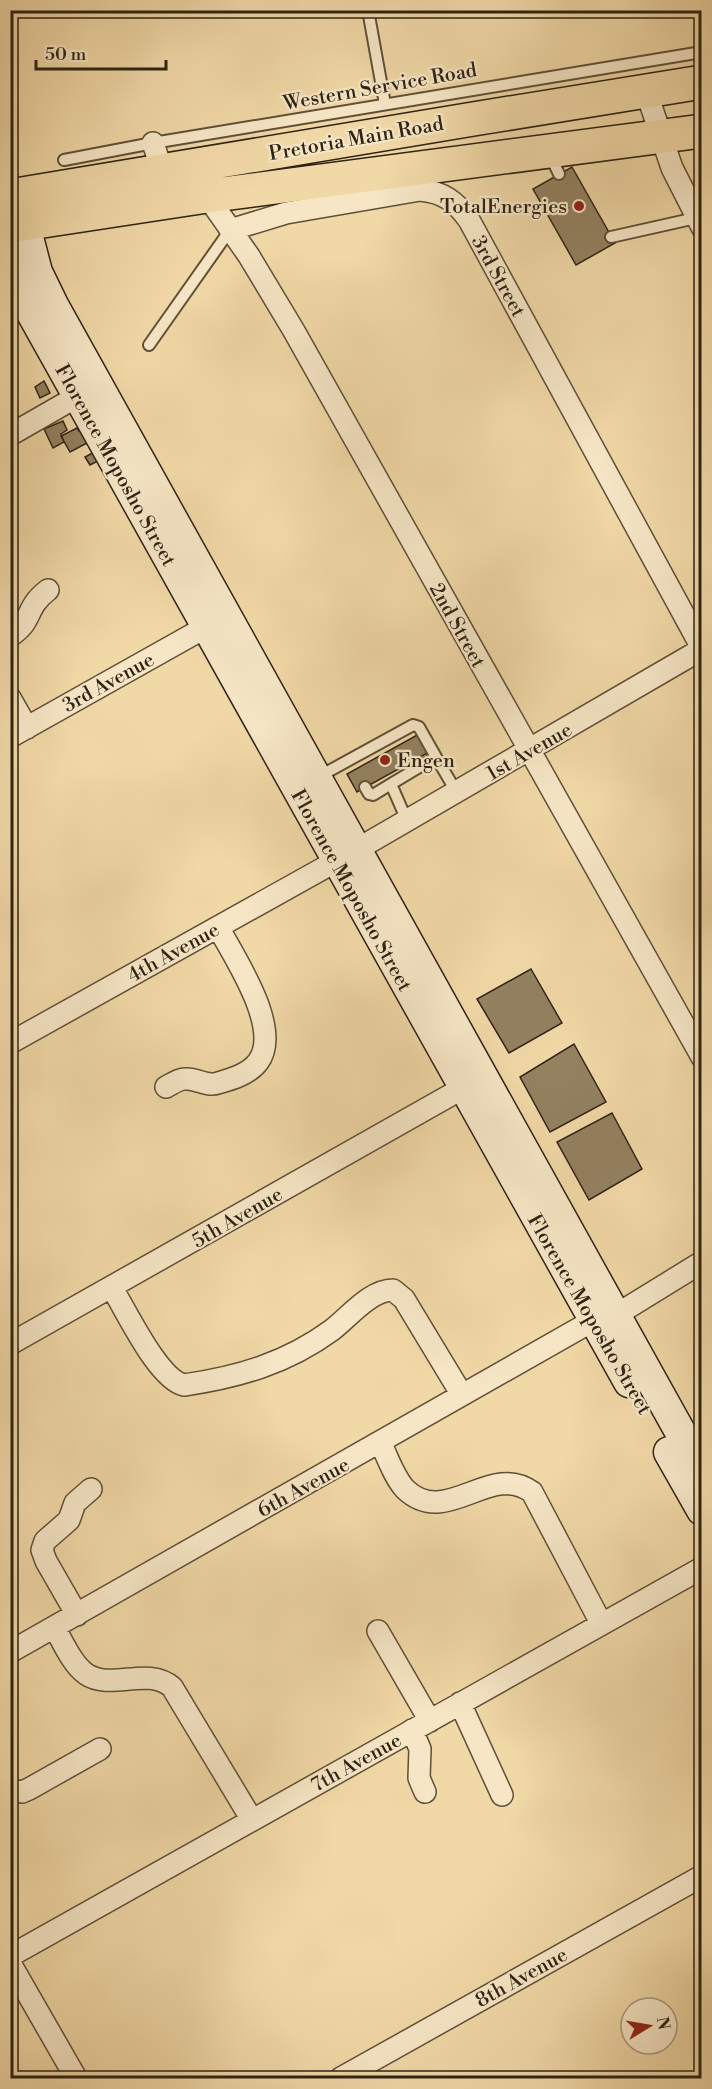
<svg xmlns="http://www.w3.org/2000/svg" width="712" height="2089" font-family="'Libre Bodoni',serif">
	<rect width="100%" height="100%" fill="#f1d8a7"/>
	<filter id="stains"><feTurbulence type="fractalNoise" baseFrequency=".00333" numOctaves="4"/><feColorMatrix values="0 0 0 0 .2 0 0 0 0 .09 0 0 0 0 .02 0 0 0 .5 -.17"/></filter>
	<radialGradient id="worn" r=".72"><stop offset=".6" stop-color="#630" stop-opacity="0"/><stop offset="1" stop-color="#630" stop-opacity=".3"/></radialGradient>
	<path fill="#938160" stroke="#2e2313" stroke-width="1.5" d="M572,167L615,243L576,265L533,189Z
		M44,381L50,393L40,398L35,387Z
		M63,421L67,430L61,434L64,442L53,448L44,429Z
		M77,428L79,431L84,428L91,441L70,452L61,436Z
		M94,452L98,461L90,465L85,457Z
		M419,734L429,752L357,792L347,774Z
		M531,969L562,1023L509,1053L477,999Z
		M574,1044L606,1102L550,1132L520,1077Z
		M612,1113L642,1169L589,1200L557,1142Z"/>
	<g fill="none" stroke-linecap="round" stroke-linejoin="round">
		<g stroke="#5f5038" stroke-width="14">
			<path id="lane" d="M368,10L385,104
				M550,155L559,174
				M64,160L153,143L702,52
				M10,170L16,193
				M611,237L696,218
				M149,345L230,230
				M318,777L413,725L419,727L436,757
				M365,787L369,794L373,795L391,784
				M407,821L391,784L436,757L457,793"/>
		</g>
		<g stroke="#5f5038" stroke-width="24">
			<path id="street" d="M646,91L672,168L702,227
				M153,143L163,173
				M207,196L249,256L294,331L702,1057
				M230,230L286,213L420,190C444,192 456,202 469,220L702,648
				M10,435L78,396
				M10,636C34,621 24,608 48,590
				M10,698L27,728
				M10,737L206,627
				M10,1043L356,850L702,649
				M166,1087C172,1084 180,1078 187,1079C198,1079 207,1087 218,1083C232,1079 249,1074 258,1062C283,1029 234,957 218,927
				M112,1288C127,1312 158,1379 184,1385C239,1377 287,1363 332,1330C349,1317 370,1290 393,1290L404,1299L462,1395
				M616,1315L702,1262
				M10,1344L463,1088
				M381,1444C388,1458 394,1477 405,1489C446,1529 490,1461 532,1492L601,1623
				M77,1615L46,1561L42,1550L45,1541L69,1520L75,1503L91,1489
				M54,1627C63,1642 72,1664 86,1674C111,1691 147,1666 172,1687L252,1820
				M378,1631L430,1721
				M10,1652L594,1320
				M460,1703L502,1795
				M412,1730L420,1749L419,1778L425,1792
				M10,1790L22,1792L29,1789L100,1749
				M10,1956L702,1568
				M10,1963L76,2078
				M341,2078L702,1876"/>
		</g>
		<g stroke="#2e2313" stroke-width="33">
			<path id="secondary" d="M18,199L37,272L53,305L702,1471
				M10,266L14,279L34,317L629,1382
				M669,1452L702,1510"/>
		</g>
		<g stroke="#2e2313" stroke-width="36">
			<path id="primary" d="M10,196C241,159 471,118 702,82
				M10,226L207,196L702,131"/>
		</g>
		<use href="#lane" stroke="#f6e6c6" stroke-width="10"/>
		<use href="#street" stroke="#f6e6c6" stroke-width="21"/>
		<use href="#secondary" stroke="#f6e6c6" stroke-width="30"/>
		<use href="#primary" stroke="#f1d8a7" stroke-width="33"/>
	</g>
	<g fill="#8f2418" stroke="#f6e6c6" stroke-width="2">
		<circle cx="579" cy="206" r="6"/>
		<circle cx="385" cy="760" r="6"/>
	</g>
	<g text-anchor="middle" stroke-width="4.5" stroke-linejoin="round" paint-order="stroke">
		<g font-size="20" fill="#2e2313" stroke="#f6e6c6">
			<text transform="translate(380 86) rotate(-10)" y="7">Western Service Road</text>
			<text transform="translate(356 138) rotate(-10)" y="7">Pretoria Main Road</text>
			<text transform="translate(499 276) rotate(61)" y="7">3rd Street</text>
			<text transform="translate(116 465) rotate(61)" y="7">Florence Moposho Street</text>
			<text transform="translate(458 625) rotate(61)" y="7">2nd Street</text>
			<text transform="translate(108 682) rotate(-29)" y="7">3rd Avenue</text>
			<text transform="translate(529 751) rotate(-30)" y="7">1st Avenue</text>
			<text transform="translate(352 890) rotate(61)" y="7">Florence Moposho Street</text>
			<text transform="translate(173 952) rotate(-29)" y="7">4th Avenue</text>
			<text transform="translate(237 1217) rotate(-30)" y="7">5th Avenue</text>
			<text transform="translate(590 1314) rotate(60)" y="7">Florence Moposho Street</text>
			<text transform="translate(303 1487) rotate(-29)" y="7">6th Avenue</text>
			<text transform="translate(356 1762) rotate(-29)" y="7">7th Avenue</text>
			<text transform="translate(521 1977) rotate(-29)" y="7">8th Avenue</text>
		</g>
		<g font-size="20" fill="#2e2313" stroke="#f6e6c6" text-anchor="end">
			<text x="567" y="213">TotalEnergies</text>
			<text x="397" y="767" text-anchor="start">Engen</text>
		</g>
	</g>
	<rect width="712" height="2089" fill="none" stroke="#f1d8a7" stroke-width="36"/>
	<rect x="12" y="12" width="688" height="2065" fill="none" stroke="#2e2313" stroke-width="3"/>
	<rect x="18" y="18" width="676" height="2053" fill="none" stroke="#2e2313" stroke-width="1.5"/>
	<g transform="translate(649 2026) rotate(79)"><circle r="28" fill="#f6e6c6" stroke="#a6987e" stroke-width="1.5"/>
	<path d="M0-4.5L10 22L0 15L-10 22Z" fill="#8f2418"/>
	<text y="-9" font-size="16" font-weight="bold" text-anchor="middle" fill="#2e2313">N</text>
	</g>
	<path d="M36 60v9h130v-9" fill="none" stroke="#2e2313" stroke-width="3"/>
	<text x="45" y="60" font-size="18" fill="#2e2313" stroke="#f6e6c6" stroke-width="4.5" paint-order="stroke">50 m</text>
	<rect width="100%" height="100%" filter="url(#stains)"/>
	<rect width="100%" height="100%" fill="url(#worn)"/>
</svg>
